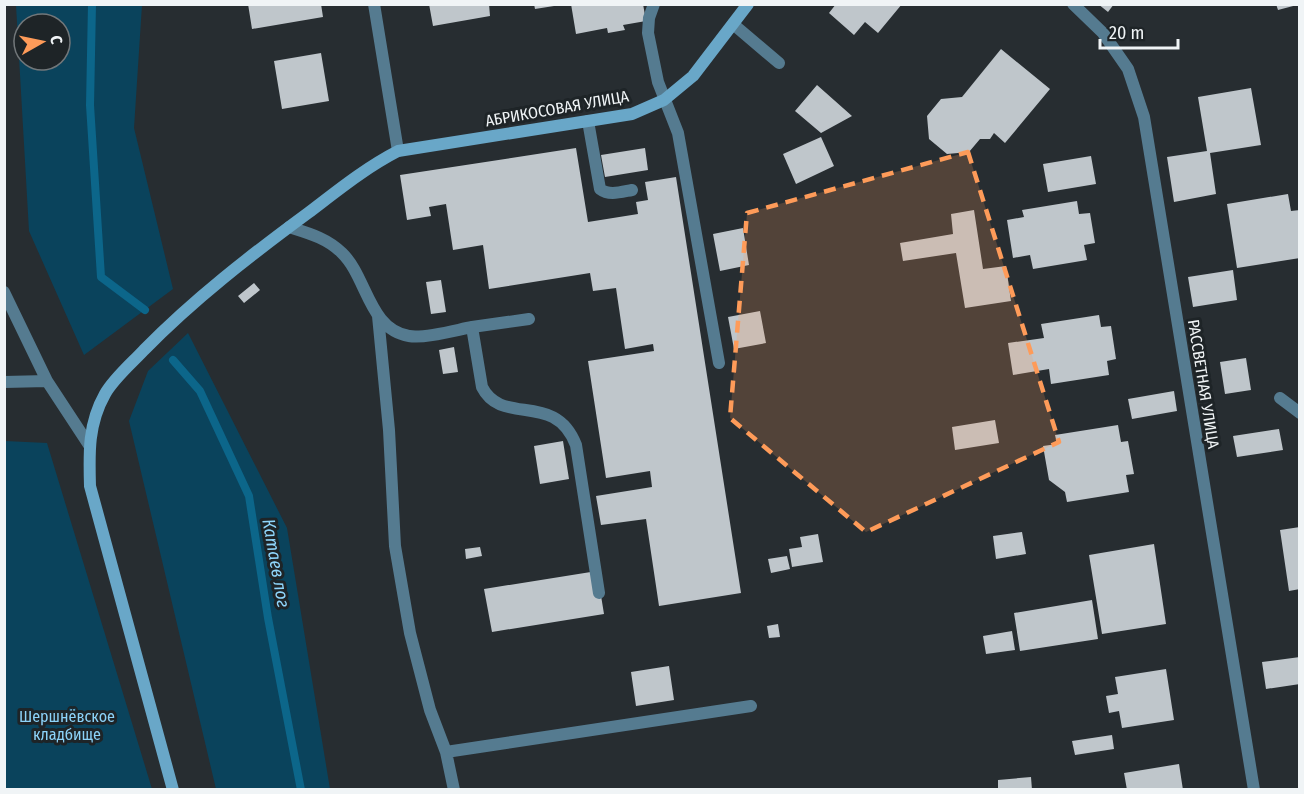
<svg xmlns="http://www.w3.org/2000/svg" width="1304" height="794" font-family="'Fira Sans Condensed',sans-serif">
	<rect width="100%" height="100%" fill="#272d31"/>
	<path fill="#0a435c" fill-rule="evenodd" d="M16,5H142L134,128L173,289L84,355L29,231ZM24,24H60V60H24Z
		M188,333L287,528L330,789H216L129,421L148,371Z
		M5,441L47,443L152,789H5Z"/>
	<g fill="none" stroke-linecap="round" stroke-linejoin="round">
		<path stroke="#0c668a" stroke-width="8" d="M92,4L90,105L101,277L145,310
			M173,360L200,391L249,496L268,618L301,790"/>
	</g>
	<path fill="#bfc6cb" d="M248,4H321L323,17L252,29Z
		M429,4H489L490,16L433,26Z
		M534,4H554V6L535,9Z
		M571,4H643L646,21L623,25L625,30L608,33L607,28L576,34Z
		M836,4H902L878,33L865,22L854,35L829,13Z
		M1098,4H1114L1108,12Z
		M1276,4H1297V5L1278,10Z
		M1001,49L1050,89L1005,143L994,133L990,139H980L969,152L947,154L929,139L927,116L941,99L962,97Z
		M321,53L329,101L282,109L274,61Z
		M817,85L852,116L821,133L795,111Z
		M1251,88L1261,145L1210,153L1216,194L1174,202L1167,157L1207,151L1198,97Z
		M821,137L834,166L796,184L783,154Z
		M576,148L588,222L638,214L636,202L648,200L645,182L676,177L741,593L659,606L646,519L601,525L596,496L652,487L650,471L606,478L588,361L654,351L653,344L625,349L616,288L593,291L590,273L489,289L483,245L453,250L446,204L429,207L431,216L407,220L400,175Z
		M645,148L648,170L605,177L601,155Z
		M1091,156L1096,184L1048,192L1043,164Z
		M1288,194L1291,211L1300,210V258L1237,268L1227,204Z
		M1077,201L1079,214L1090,213L1095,243L1084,245L1087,260L1033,269L1030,255L1013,258L1007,220L1024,217L1022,210Z
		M974,210L983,269L1006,266L1011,301L965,308L956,253L903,261L900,243L953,234L951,214Z
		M743,228L749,265L720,271L713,234Z
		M1233,270L1237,300L1193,307L1188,277Z
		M441,280L446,312L431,314L426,282Z
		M254,283L260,290L244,303L238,296Z
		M760,311L766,343L734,349L728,317Z
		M1099,315L1101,327L1111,326L1116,359L1107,361L1109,375L1051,384L1049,369L1013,375L1008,343L1044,338L1041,324Z
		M454,347L458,372L443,374L439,350Z
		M1246,358L1251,390L1225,394L1220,362Z
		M1174,391L1177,411L1132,419L1128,399Z
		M995,420L999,443L955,450L952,427Z
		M1118,425L1121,442L1128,441L1134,474L1126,475L1129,492L1067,502L1065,492L1049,480L1043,446L1057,444L1055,435Z
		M1279,429L1283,450L1237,457L1233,436Z
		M563,441L569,479L540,484L534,446Z
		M1300,527V589L1289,591L1280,530Z
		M1022,532L1026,554L996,559L993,536Z
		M818,534L823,562L792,567L789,549L802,547L800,537Z
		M1154,544L1166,624L1102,634L1089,555Z
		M480,547L482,556L466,559L465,549Z
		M787,556L790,569L771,573L768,559Z
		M597,571L604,614L492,632L484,589Z
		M1092,600L1098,639L1020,651L1014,613Z
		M778,624L780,637L769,638L767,626Z
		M1012,631L1015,650L986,654L983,636Z
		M1300,657V684L1266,689L1262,662Z
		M669,666L674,700L636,706L631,672Z
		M1166,669L1174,720L1122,728L1119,711L1109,713L1106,696L1118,694L1115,677Z
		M1112,735L1114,749L1075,755L1072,741Z
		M1179,764L1183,790H1127L1124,773Z
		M1031,777L1032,790H998V780Z"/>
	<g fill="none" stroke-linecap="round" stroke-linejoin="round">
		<path stroke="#557b90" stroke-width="12" d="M654,4L649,18L648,33L658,82L678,133L719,363
			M733,24L779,63
			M588,121L600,189C609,196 621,192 632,190
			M289,227C308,233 327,238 342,253C367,277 369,330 409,336C424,339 456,330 472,327L482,387C502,427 555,390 576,445L599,593
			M4,292L47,381L89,445
			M378,316L389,430L395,546L410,633L430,710L446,752L454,790
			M472,327L529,319
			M4,382L47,381
			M446,752L751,706"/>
		<path stroke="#557b90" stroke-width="12" d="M374,4L398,151
			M1073,4L1103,33L1128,69L1144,117L1254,790
			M1280,398L1300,413"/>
		<path stroke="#69a7c8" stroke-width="12" d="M173,790L90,486C89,453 88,424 105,394C114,378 132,363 144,350C194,299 251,255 308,213C337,191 365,168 398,151L632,114L664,100L693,76L748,4"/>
	</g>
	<path fill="#fe9b59" fill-opacity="0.2" stroke="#fe9b59" stroke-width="4.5" stroke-dasharray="12 8" stroke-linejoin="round" d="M968,152L1059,442L866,532L730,418L747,213Z"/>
	<g text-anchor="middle" stroke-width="6" stroke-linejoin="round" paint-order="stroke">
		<g font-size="16" fill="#f0f4f6" stroke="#1e2427">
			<text transform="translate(557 108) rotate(-10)" y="6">АБРИКОСОВАЯ УЛИЦА</text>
			<text transform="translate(1204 384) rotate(81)" y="6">РАССВЕТНАЯ УЛИЦА</text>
		</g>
		<g font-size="16" fill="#8cd3f9" stroke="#1e2427">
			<text x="67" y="722">Шершнёвское<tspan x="67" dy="18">кладбище</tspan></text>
		</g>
		<g font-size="18" font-style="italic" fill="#8fd6fc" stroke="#1e2427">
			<text transform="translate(276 563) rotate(80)" y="6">Катаев лог</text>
		</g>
	</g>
	<rect width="1304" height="794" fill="none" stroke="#f0f4f6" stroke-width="12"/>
	<g transform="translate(42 42) rotate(81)"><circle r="28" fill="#1e2427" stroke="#72777a" stroke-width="1.5"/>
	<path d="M0-4.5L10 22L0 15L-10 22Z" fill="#fe9b59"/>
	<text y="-9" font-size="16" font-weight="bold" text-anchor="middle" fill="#f0f4f6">С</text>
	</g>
	<path d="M1100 39v9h78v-9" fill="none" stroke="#f0f4f6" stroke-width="3"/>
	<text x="1109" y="39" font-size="18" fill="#f0f4f6" stroke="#1e2427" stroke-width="4.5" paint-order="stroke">20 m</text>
</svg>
